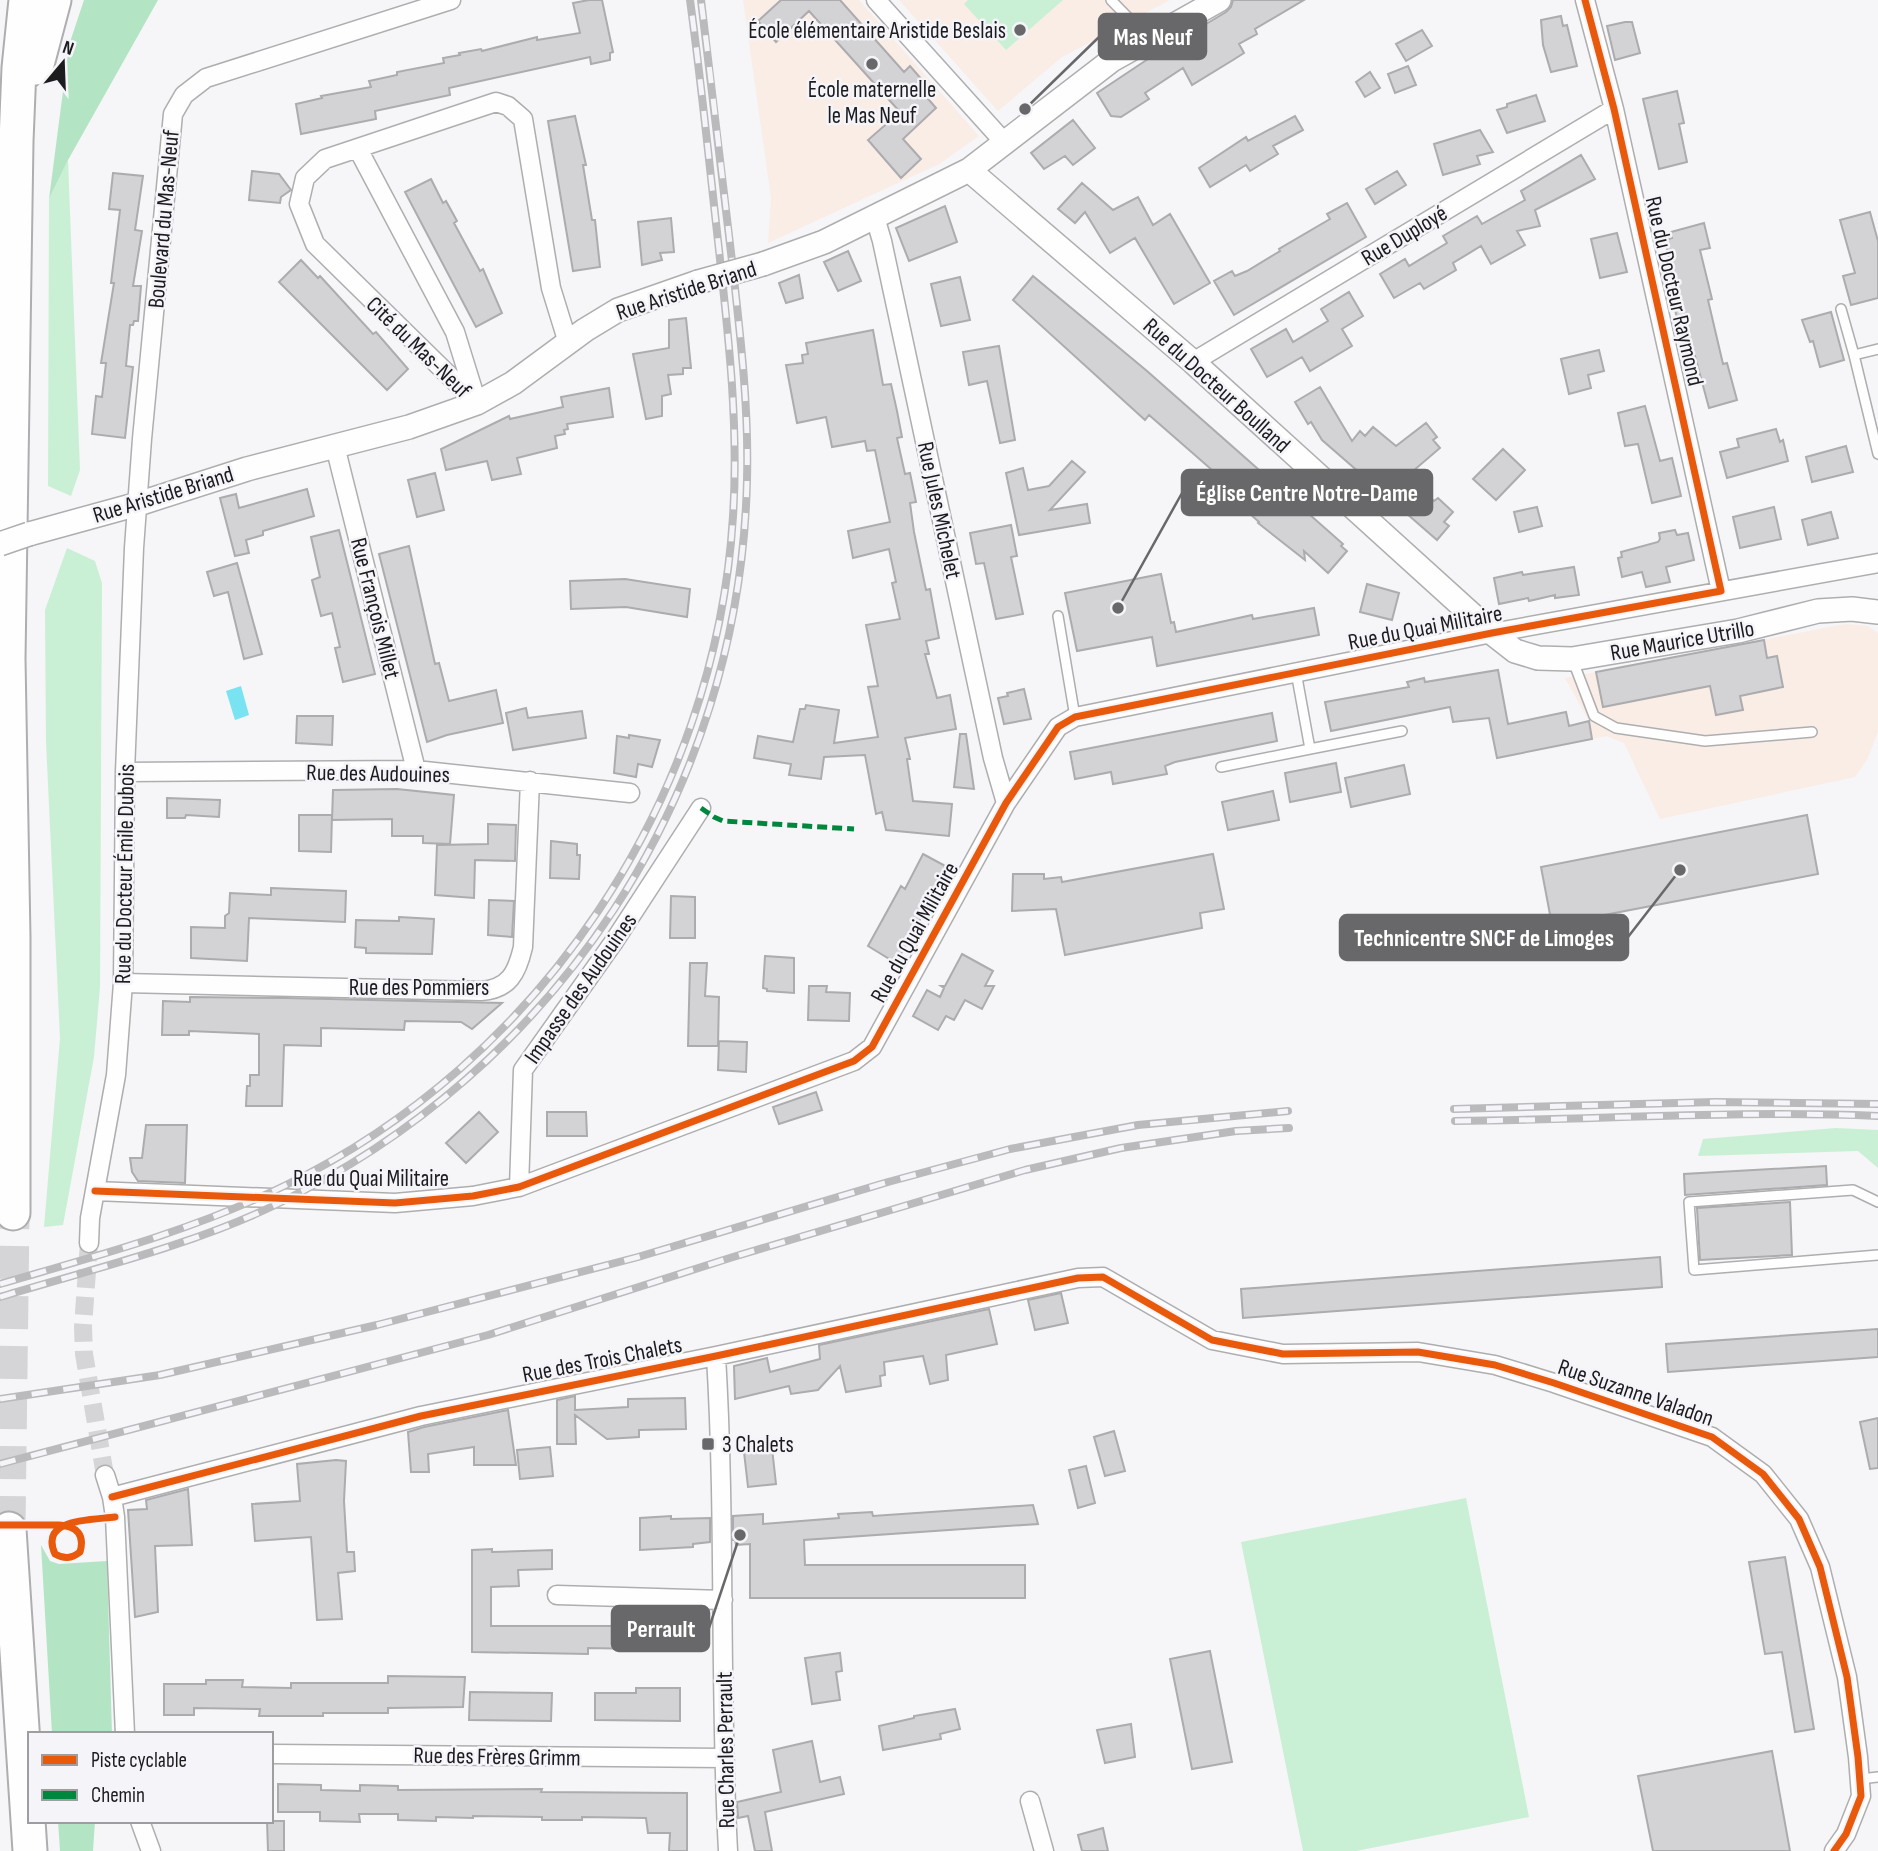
<svg xmlns="http://www.w3.org/2000/svg" width="1878" height="1851" font-family="'Sofia Sans Condensed',sans-serif">
	<rect width="100%" height="100%" fill="#f6f5f8"/>
	<path fill="#f9ede6" d="M743,0H859L979,136L939,164L768,243L771,198Z
		M899,0H1170L1062,57L998,111Z
		M1845,624L1868,626L1878,633V731L1868,758L1855,777L1660,819L1624,743L1606,736L1592,739L1589,721L1565,678Z"/>
	<path fill="#c9f0d5" d="M968,0H1063L1006,50L964,4Z
		M68,160L80,470L71,496L48,486L49,199Z
		M67,548L95,561L102,583L100,987L94,1057L63,1225L44,1227L60,1038L46,742L45,610Z
		M1836,1128L1878,1130V1168L1858,1151L1698,1156L1703,1139Z
		M1466,1498L1529,1817L1356,1851H1303L1241,1542Z"/>
	<path fill="#b3e5c4" d="M84,0H158L68,160L49,199L69,45Z
		M41,1545L50,1561L59,1564L107,1561L112,1734H52Z
		M58,1821H95L93,1851H60Z"/>
	<path fill="#79e3f2" d="M241,686L249,715L235,720L226,691Z"/>
	<path fill="#d3d2d4" stroke="#acabae" stroke-width="2" d="M589,0H602L613,52L610,53V60L591,64L590,57L449,88L450,95L375,111L376,119L301,134L296,104L322,98L321,96L371,87L369,81L397,75V72L444,63L443,58L460,55L459,53L481,49L482,51L537,37V40L580,33L573,3Z
		M781,0H840L904,72L910,66L929,88L923,93L936,108L903,139L921,159L901,178L868,140L900,112L809,11L776,42L758,21Z
		M1233,0H1304L1255,29L1257,34L1239,44L1244,53L1233,60L1192,85L1183,68L1145,93L1149,99L1121,117L1111,116L1097,93L1151,57L1226,12L1231,7Z
		M1561,16L1563,26L1567,25L1577,66L1551,72L1543,45L1541,20Z
		M1625,22H1632L1640,53L1615,60L1607,26Z
		M1422,30L1432,46L1406,61L1396,44Z
		M1408,66L1416,85L1395,93L1388,74Z
		M1370,72L1380,88L1365,97L1356,82Z
		M1677,91L1684,123L1679,124L1687,162L1659,169L1643,99Z
		M1536,95L1545,121L1507,133L1497,110L1507,107V104Z
		M575,116L586,165H583L592,220H595L600,267L573,271L548,121Z
		M1295,116L1303,130L1273,146L1278,154L1250,171L1246,165L1210,187L1199,168L1246,137L1248,141Z
		M1073,120L1095,148L1073,165L1065,156L1044,169L1031,153Z
		M1480,130L1493,152L1477,156L1480,164L1443,175L1434,144Z
		M1581,155L1595,179L1535,210L1540,226L1517,231L1525,245L1491,264L1481,246L1453,263L1456,270L1424,289L1420,283L1394,298L1380,274L1405,259L1409,266L1447,243L1443,236L1477,216L1482,224L1525,200L1521,191Z
		M252,171L279,174L291,190L281,197L280,203L249,200Z
		M1397,171L1406,185L1375,204L1366,189Z
		M113,173L143,176L135,230L142,231L133,286H141L138,321H134L133,325H130L126,366L133,367L125,438L92,434L96,396L102,397L106,363H101L114,283H111L120,210L109,209Z
		M431,179L443,203L446,201L457,221L454,223L480,271L483,269L502,313L476,327L405,192Z
		M1082,183L1113,210L1138,197L1153,225L1170,214L1210,283L1174,304L1135,238L1110,253L1085,212L1075,223L1058,209Z
		M1347,203L1366,237L1234,315L1214,281L1232,271L1235,276L1247,271L1280,251L1279,249L1330,219L1327,214Z
		M945,206L957,242L909,261L896,228Z
		M1870,212L1878,241V298L1851,305L1843,276L1855,273L1840,220Z
		M671,218L674,252L660,253L662,260L642,265L638,222Z
		M1704,223L1710,248L1700,250L1712,299L1708,300L1723,364L1727,363L1737,400L1709,408L1695,356L1687,359L1666,273L1672,271L1665,240L1672,238L1671,232Z
		M1617,233L1627,272L1600,278L1591,239Z
		M848,251L861,281L838,291L824,262Z
		M301,260L318,278L320,276L373,334L376,332L408,369L387,390L279,282Z
		M799,275L803,298L786,303L779,283Z
		M1033,276L1147,371L1343,544L1341,546L1347,551L1328,573L1304,551L1305,560L1258,523L1259,522L1238,503L1243,497L1149,415L1145,420L1013,300Z
		M960,277L970,320L941,326L931,284Z
		M1349,292L1363,316L1342,329L1352,346L1310,371L1302,357L1267,377L1251,349L1286,329L1293,342L1328,321L1321,309Z
		M1831,312L1844,360L1820,367L1813,341L1810,342L1802,320Z
		M686,318L691,368H683V374L668,375L671,394L662,396V416L646,419L633,354L669,348V320Z
		M873,330L883,385L891,384L897,411L902,437L897,438L905,474L910,473L916,502L910,503L914,532L926,590L930,589L939,638L926,641L929,654H925L937,698L950,695L956,729L905,738L910,759H907L913,801L952,804L949,836L886,830L882,812L876,814L865,755L824,757L821,779L789,775L791,764L754,758L758,736L793,742L800,709H805L806,705L839,710L834,743L878,737L868,687L878,686L866,625L900,619L892,583L896,582L889,549L853,558L848,531L890,522L875,450L867,451L865,441L832,447L826,417L797,423L786,365L803,363L802,355L808,354L806,343Z
		M999,346L1015,440L1000,443L987,381L969,385L963,352Z
		M1599,350L1604,371L1588,375L1591,388L1569,394L1561,359Z
		M1320,387L1352,441L1360,431L1365,436L1373,427L1396,446L1426,423L1437,437L1433,440L1440,448L1406,477L1434,501L1438,498L1453,512L1444,522L1449,526L1437,540L1322,440L1311,422L1308,424L1295,402Z
		M609,388L613,417L567,424L568,429L564,430L565,434L555,436L557,448L517,458L521,474L492,480L487,461L446,470L441,449L509,416L510,419L563,407L561,397Z
		M1645,406L1660,461L1672,458L1681,496L1652,503L1638,444L1625,446L1618,413Z
		M1776,429L1780,442L1783,440L1788,461L1727,478L1720,452L1739,447L1737,439Z
		M1846,446L1853,472L1812,482L1806,457Z
		M1503,449L1525,470L1496,500L1473,479Z
		M1072,461L1085,472L1050,510L1087,504L1090,523L1019,535L1006,473L1023,468L1028,490L1049,486Z
		M435,473L444,510L417,517L408,480Z
		M307,489L314,516L263,531V535L246,540L249,553L235,556L220,498L236,494L239,508Z
		M1537,507L1542,526L1519,532L1514,512Z
		M1774,507L1781,539L1740,548L1733,517Z
		M1831,512L1838,538L1808,545L1802,520Z
		M1011,525L1017,556L1011,557L1023,614L996,619L984,563L976,564L970,533Z
		M339,530L375,674L343,682L335,648L340,647L332,613L321,616L312,580L320,577L311,537Z
		M1675,530L1677,535L1688,533L1694,560L1666,567L1670,582L1646,587L1642,572L1622,577L1618,558L1622,557L1621,552L1658,542L1660,539L1659,533Z
		M409,546L435,664L439,663L449,701L496,690L503,723L447,735L427,742L379,554Z
		M237,563L262,654L244,659L228,592L214,596L207,572Z
		M1574,567L1579,595L1555,598V595L1529,601L1528,598L1499,604L1494,578L1522,572L1523,575Z
		M1161,574L1171,623L1174,622L1176,632L1252,615L1253,619L1314,608L1319,635L1157,666L1152,637L1077,651L1065,593Z
		M625,579L690,589L687,617L626,607L571,609L570,581Z
		M1367,584L1399,593L1392,620L1360,612Z
		M1764,640L1767,658L1777,656L1783,687L1740,696L1743,710L1716,715L1710,686L1603,707L1596,672Z
		M1498,670L1508,724L1566,712L1569,726L1589,721L1592,739L1497,758L1489,718L1453,722L1450,707L1331,731L1325,702L1409,687L1407,682L1424,678L1425,682Z
		M1024,689L1031,719L1004,724L998,698L1008,696L1007,693Z
		M526,708L528,718L582,711L586,738L513,750L506,713Z
		M1272,713L1277,741L1175,762L1165,766L1167,774L1113,784L1111,772L1075,779L1070,752Z
		M297,716H333L332,745L296,743Z
		M960,734H966L974,789L954,787Z
		M629,735L660,740L652,767L638,764L636,777L614,773L617,736L629,738Z
		M1336,763L1341,792L1290,802L1285,773Z
		M1404,765L1410,794L1351,807L1345,778Z
		M397,789L454,795L450,844L423,843V836H392V819L332,820L333,790Z
		M1273,791L1279,820L1228,830L1222,802Z
		M167,798L220,800L219,817L186,815L185,818H167Z
		M299,815H332L331,852L299,851Z
		M1807,815L1818,874L1552,925L1541,867Z
		M488,824L516,825L515,861L475,860L474,898L435,895L437,845L488,844Z
		M551,841L577,844V855H580L579,879L550,878Z
		M923,854L949,868L896,963L868,946L901,886L905,889Z
		M1213,854L1224,909L1200,913L1202,928L1065,955L1056,909L1012,911L1013,874H1044V879L1061,877L1062,882Z
		M271,888L346,891L345,922L249,918L247,961L191,958V927L225,928V916L229,913L230,893L271,895Z
		M671,896L695,897V938H670Z
		M489,900L514,901L512,937L488,935Z
		M399,917L434,919L432,954L366,953V948L355,947L356,920L399,921Z
		M962,954L993,971L985,986H994L982,1009L965,1000L954,1020L946,1016L938,1030L913,1016L927,990L940,997L944,988L941,986H945Z
		M765,956L794,958V993L767,991V989L763,988Z
		M690,963H707L705,996L719,997L718,1046H688Z
		M809,986H827L826,992L850,993L849,1021L808,1020Z
		M190,997L285,998L502,1003L472,1029L461,1022L405,1021L404,1030L321,1028V1046L284,1045L282,1106H246L247,1086H250V1075H259V1034L189,1031V1035H162L163,1001L190,1002Z
		M719,1041L747,1042L746,1072L718,1070Z
		M816,1092L822,1110L779,1124L773,1107Z
		M479,1112L498,1132L466,1163L446,1143Z
		M547,1112H586L587,1136H547Z
		M146,1125H187L185,1183L138,1181L132,1172L130,1158H142Z
		M1826,1166L1827,1185L1685,1195L1684,1174Z
		M1790,1202L1792,1255L1700,1260L1697,1208Z
		M1660,1257L1662,1287L1243,1318L1241,1289Z
		M1061,1293L1068,1323L1035,1330L1028,1300Z
		M989,1309L997,1344L946,1355L948,1380L930,1384L923,1356L884,1362L885,1375L880,1376L881,1386L846,1392L840,1366L818,1390L791,1394L789,1386L735,1399L734,1366L767,1358L770,1372L820,1359L819,1345Z
		M1878,1329V1357L1668,1372L1666,1344Z
		M575,1396V1410L628,1407V1399L685,1398L686,1429L639,1430V1437L607,1439L575,1415L576,1444H557V1400Z
		M508,1410L516,1465H474V1447L428,1454L429,1472H411L408,1432L424,1427Z
		M1878,1418V1468L1870,1469L1860,1422Z
		M1114,1431L1125,1471L1105,1476L1094,1437Z
		M550,1447L553,1476L520,1479L517,1450Z
		M772,1448L776,1484L748,1487L744,1452Z
		M336,1460L346,1461L344,1501L347,1552H354L355,1571L338,1573L342,1619L317,1620L311,1537L255,1541L252,1504L300,1501L297,1464Z
		M1086,1466L1095,1503L1078,1508L1069,1470Z
		M188,1489L192,1545L155,1546L158,1612L135,1617L128,1510L147,1509L146,1500Z
		M1033,1505L1038,1524L804,1540L805,1565H1025V1598H750V1544L736,1545L735,1540H733V1516L763,1514V1524L839,1518L838,1514L872,1512L873,1516Z
		M671,1516V1519L710,1518V1542L693,1544V1547L640,1550V1518Z
		M492,1549V1552L552,1550V1569L518,1570L519,1586L491,1587V1626H618V1621H691L692,1650L588,1648V1654L472,1652V1550Z
		M1785,1557L1814,1729L1795,1732L1782,1652L1765,1654L1749,1562Z
		M1210,1651L1232,1762L1192,1769L1170,1659Z
		M840,1653L842,1671L836,1672L840,1700L812,1704L805,1658Z
		M388,1676L465,1677L463,1707L388,1708V1713H323V1716H259L260,1709L194,1708V1715H164V1684H206V1680H243L242,1687L291,1688V1683H388Z
		M636,1688H680V1721L595,1720V1693H636Z
		M470,1692L552,1693L551,1721L469,1720Z
		M955,1709L960,1729L940,1734L941,1739L883,1750L879,1726L914,1718V1716Z
		M1131,1724L1135,1757L1105,1763L1097,1730Z
		M812,1741L820,1782L840,1777L844,1794L765,1812L772,1851H755L748,1816L738,1818L737,1802L781,1792L773,1750Z
		M1772,1751L1790,1851H1653L1638,1776Z
		M278,1784L321,1785V1790L360,1791V1785L398,1786V1790L542,1789L541,1792L687,1793V1851H669L670,1833H648L646,1818L582,1817V1820H542V1817L473,1816V1818L436,1817V1821L398,1820V1814H359L360,1822L320,1821V1812H278Z
		M267,1821H284V1851H268Z
		M1103,1828L1108,1851H1082L1078,1835Z"/>
	<g fill="none" stroke-linecap="round" stroke-linejoin="round">
		<path stroke="#d5d4d7" stroke-width="18" stroke-dasharray="18 9" stroke-linecap="butt" d="M89,1243L83,1327L84,1354L105,1475"/>
		<path stroke="#d5d4d7" stroke-width="33" stroke-dasharray="33 17" stroke-linecap="butt" d="M9,1529L13,1213"/>
		<g stroke="#aeaeb0" stroke-width="12">
			<path id="service" d="M1111,0L1148,38
				M1841,309L1854,355
				M1878,349L1854,355L1878,454
				M1058,616L1075,717
				M1573,661L1594,716L1616,728L1705,741L1812,732
				M1310,749L1402,731
				M1221,767L1310,749L1296,672
				M1878,1202L1853,1190L1689,1202L1694,1270L1878,1255
				M1860,1779L1878,1777"/>
		</g>
		<g stroke="#aeaeb0" stroke-width="21">
			<path id="minor" d="M876,0L1004,142
				M1585,0L1614,109L1721,591
				M358,149L455,332L477,403L315,244L299,204L305,178L325,159L496,102L508,106L523,119L551,288L568,343
				M875,217L882,241L993,758L1006,803
				M1193,362L1614,109
				M335,446L416,770
				M125,772L416,770L630,793
				M123,983L481,991C509,989 517,973 523,947L530,781
				M519,1187L523,1070L613,943L701,808
				M95,1191L395,1203L473,1196L519,1187L854,1061L872,1047L1006,803L1058,727L1075,717L1492,633L1878,563
				M89,1243L90,1218L116,1075L123,983L125,772L134,548L142,439L173,114L184,95L206,78L451,0
				M716,1356C726,1521 719,1686 728,1851
				M105,1475L112,1497L115,1517L125,1734
				M112,1497L421,1416L716,1356L1078,1278L1103,1277L1212,1340L1283,1354L1418,1352L1495,1365L1554,1383L1712,1437L1763,1474L1799,1519L1820,1567L1847,1677L1858,1757L1861,1796L1846,1834L1834,1851
				M557,1595L723,1600
				M271,1754L723,1758
				M1030,1801L1044,1851
				M140,1821L151,1851"/>
		</g>
		<g stroke="#aeaeb0" stroke-width="26">
			<path id="tertiary" d="M969,170L1193,362L1492,633L1515,651L1538,658L1572,659L1738,631L1818,611L1852,609L1878,612
				M763,264L824,242L969,170L1112,60L1219,0
				M29,534L138,504L247,469L409,427L477,403L513,383L585,330L618,310L698,282"/>
		</g>
		<g stroke="#aeaeb0" stroke-width="37">
			<path id="motorway" d="M36,68L54,0
				M13,1213V937L8,659L16,141L19,68L26,0
				M9,1529L30,1851"/>
		</g>
		<use href="#service" stroke="#fefefe" stroke-width="9"/>
		<use href="#minor" stroke="#fefefe" stroke-width="18"/>
		<use href="#tertiary" stroke="#fefefe" stroke-width="23"/>
		<use href="#motorway" stroke="#fefefe" stroke-width="33"/>
		<g stroke="#bababc" stroke-width="8">
			<path id="rail" d="M1454,1109L1715,1102L1878,1104
				M1455,1121C1596,1120 1737,1110 1878,1116
				M0,1284C96,1256 194,1230 284,1186C540,1062 716,800 733,516C739,424 728,332 718,241C709,161 701,80 690,0
				M0,1297C89,1270 189,1246 273,1206C556,1071 740,794 747,480C749,406 740,333 732,261C722,174 712,87 701,0
				M0,1399L160,1375L377,1325L638,1257L888,1182L1010,1149L1138,1125L1288,1111
				M0,1464L488,1335L733,1257L1025,1170L1121,1148L1236,1131L1289,1128"/>
		</g>
		<use href="#rail" stroke="#f5f4f9" stroke-width="5" stroke-dasharray="16" stroke-linecap="butt"/>
		<g stroke="#aeaeb0" stroke-width="26" stroke-linecap="butt">
			<path id="tertiary-bridge" d="M698,282L763,264
				M0,544L29,534"/>
		</g>
		<use href="#tertiary-bridge" stroke="#fefefe" stroke-width="23"/>
		<path stroke="#00873e" stroke-width="5" stroke-dasharray="10 5" stroke-linecap="butt" d="M701,808L714,817L723,821L854,829"/>
		<g stroke="#f5f4f9" stroke-width="11">
			<path id="cycleway" d="M95,1191L395,1203L473,1196L519,1187L854,1061L872,1047L1006,803L1058,727L1075,717L1492,633L1721,591L1614,109L1585,0
				M112,1497L421,1416L716,1356L1078,1278L1103,1277L1212,1340L1283,1354L1418,1352L1495,1365L1554,1383L1712,1437L1763,1474L1799,1519L1820,1567L1847,1677L1858,1757L1861,1796L1846,1834L1834,1851
				M0,1525H59C77,1526 85,1535 80,1552C71,1559 64,1559 55,1554C39,1518 92,1520 115,1517"/>
		</g>
		<use href="#cycleway" stroke="#e8590c" stroke-width="7"/>
	</g>
	<g fill="#68686a" stroke="#f5f4f9" stroke-width="2.5">
		<circle cx="1020" cy="30" r="7"/>
		<circle cx="872" cy="64" r="7"/>
		<rect x="701" y="1437" width="14" height="14" rx="3.5"/>
	</g>
	<g text-anchor="middle" stroke-width="5" stroke-linejoin="round" paint-order="stroke">
		<g font-size="23" fill="#1c1c1e" stroke="#f5f4f9" text-anchor="end">
			<text x="1006" y="38">École élémentaire Aristide Beslais</text>
			<text x="872" y="97" text-anchor="middle">École maternelle<tspan x="872" dy="26">le Mas Neuf</tspan></text>
			<text x="722" y="1452" text-anchor="start">3 Chalets</text>
		</g>
		<g font-size="23" fill="#1c1c1e" stroke="#f5f4f9">
			<text transform="translate(163 219) rotate(-85)" y="8">Boulevard du Mas-Neuf</text>
			<text transform="translate(1404 235) rotate(-31)" y="8">Rue Duployé</text>
			<text transform="translate(686 290) rotate(-18)" y="8">Rue Aristide Briand</text>
			<text transform="translate(1675 291) rotate(77)" y="8">Rue du Docteur Raymond</text>
			<text transform="translate(419 347) rotate(44)" y="8">Cité du Mas-Neuf</text>
			<text transform="translate(1217 385) rotate(42)" y="8">Rue du Docteur Boulland</text>
			<text transform="translate(163 494) rotate(-17)" y="8">Rue Aristide Briand</text>
			<text transform="translate(940 510) rotate(78)" y="8">Rue Jules Michelet</text>
			<text transform="translate(376 608) rotate(76)" y="8">Rue François Millet</text>
			<text transform="translate(1425 627) rotate(-11)" y="8">Rue du Quai Militaire</text>
			<text transform="translate(1682 640) rotate(-10)" y="8">Rue Maurice Utrillo</text>
			<text transform="translate(378 773) rotate(1)" y="8">Rue des Audouines</text>
			<text transform="translate(124 874) rotate(-89)" y="8">Rue du Docteur Émile Dubois</text>
			<text transform="translate(914 932) rotate(-61)" y="8">Rue du Quai Militaire</text>
			<text x="419" y="995">Rue des Pommiers</text>
			<text transform="translate(580 988) rotate(-55)" y="8">Impasse des Audouines</text>
			<text x="371" y="1186">Rue du Quai Militaire</text>
			<text transform="translate(602 1359) rotate(-11)" y="8">Rue des Trois Chalets</text>
			<text transform="translate(1636 1392) rotate(19)" y="8">Rue Suzanne Valadon</text>
			<text transform="translate(725 1750) rotate(-91)" y="8">Rue Charles Perrault</text>
			<text transform="translate(497 1756) rotate(1)" y="8">Rue des Frères Grimm</text>
		</g>
	</g>
	<path fill="none" stroke="#68686a" stroke-width="2.5" d="M1025 109L1099 37M1118 608L1182 493M1680 870L1628 937M740 1535L709 1628"/>
	<g fill="#68686a" stroke="#f5f4f9" stroke-width="2.5">
		<circle cx="1025" cy="109" r="7"/>
		<circle cx="1118" cy="608" r="7"/>
		<circle cx="1680" cy="870" r="7"/>
		<circle cx="740" cy="1535" r="7"/>
	</g>
	<g fill="#68686a" stroke="#68686a" stroke-width="2.5">
		<rect x="1099" y="14" width="107" height="45" rx="7"/>
		<rect x="1182" y="470" width="250" height="45" rx="7"/>
		<rect x="1340" y="915" width="288" height="45" rx="7"/>
		<rect x="612" y="1606" width="97" height="45" rx="7"/>
	</g>
	<g font-size="24" text-anchor="middle" font-weight="bold" fill="#fff">
		<text x="1153" y="45">Mas Neuf</text>
		<text x="1307" y="501">Église Centre Notre-Dame</text>
		<text x="1484" y="946">Technicentre SNCF de Limoges</text>
		<text x="661" y="1637">Perrault</text>
	</g>
	<rect x="28" y="1732" width="245" height="91" fill="#f5f4f9" stroke="#9e9ea1" stroke-width="2"/>
	<rect x="42" y="1755" width="35" height="10" fill="#e8590c" stroke="#9e9ea1" stroke-width="2"/>
	<text x="91" y="1767" font-size="21" fill="#1c1c1e">Piste cyclable</text>
	<rect x="42" y="1790" width="35" height="10" fill="#00873e" stroke="#9e9ea1" stroke-width="2"/>
	<text x="91" y="1802" font-size="21" fill="#1c1c1e">Chemin</text>
	<g transform="translate(63 63) rotate(19)" stroke="#f5f4f9" stroke-width="5" paint-order="stroke">
	<path d="M0-5L12 26L0 18L-12 26Z" fill="#1c1c1e"/>
	<text y="-10" font-size="19" font-weight="bold" text-anchor="middle" fill="#1c1c1e">N</text>
	</g>
</svg>
